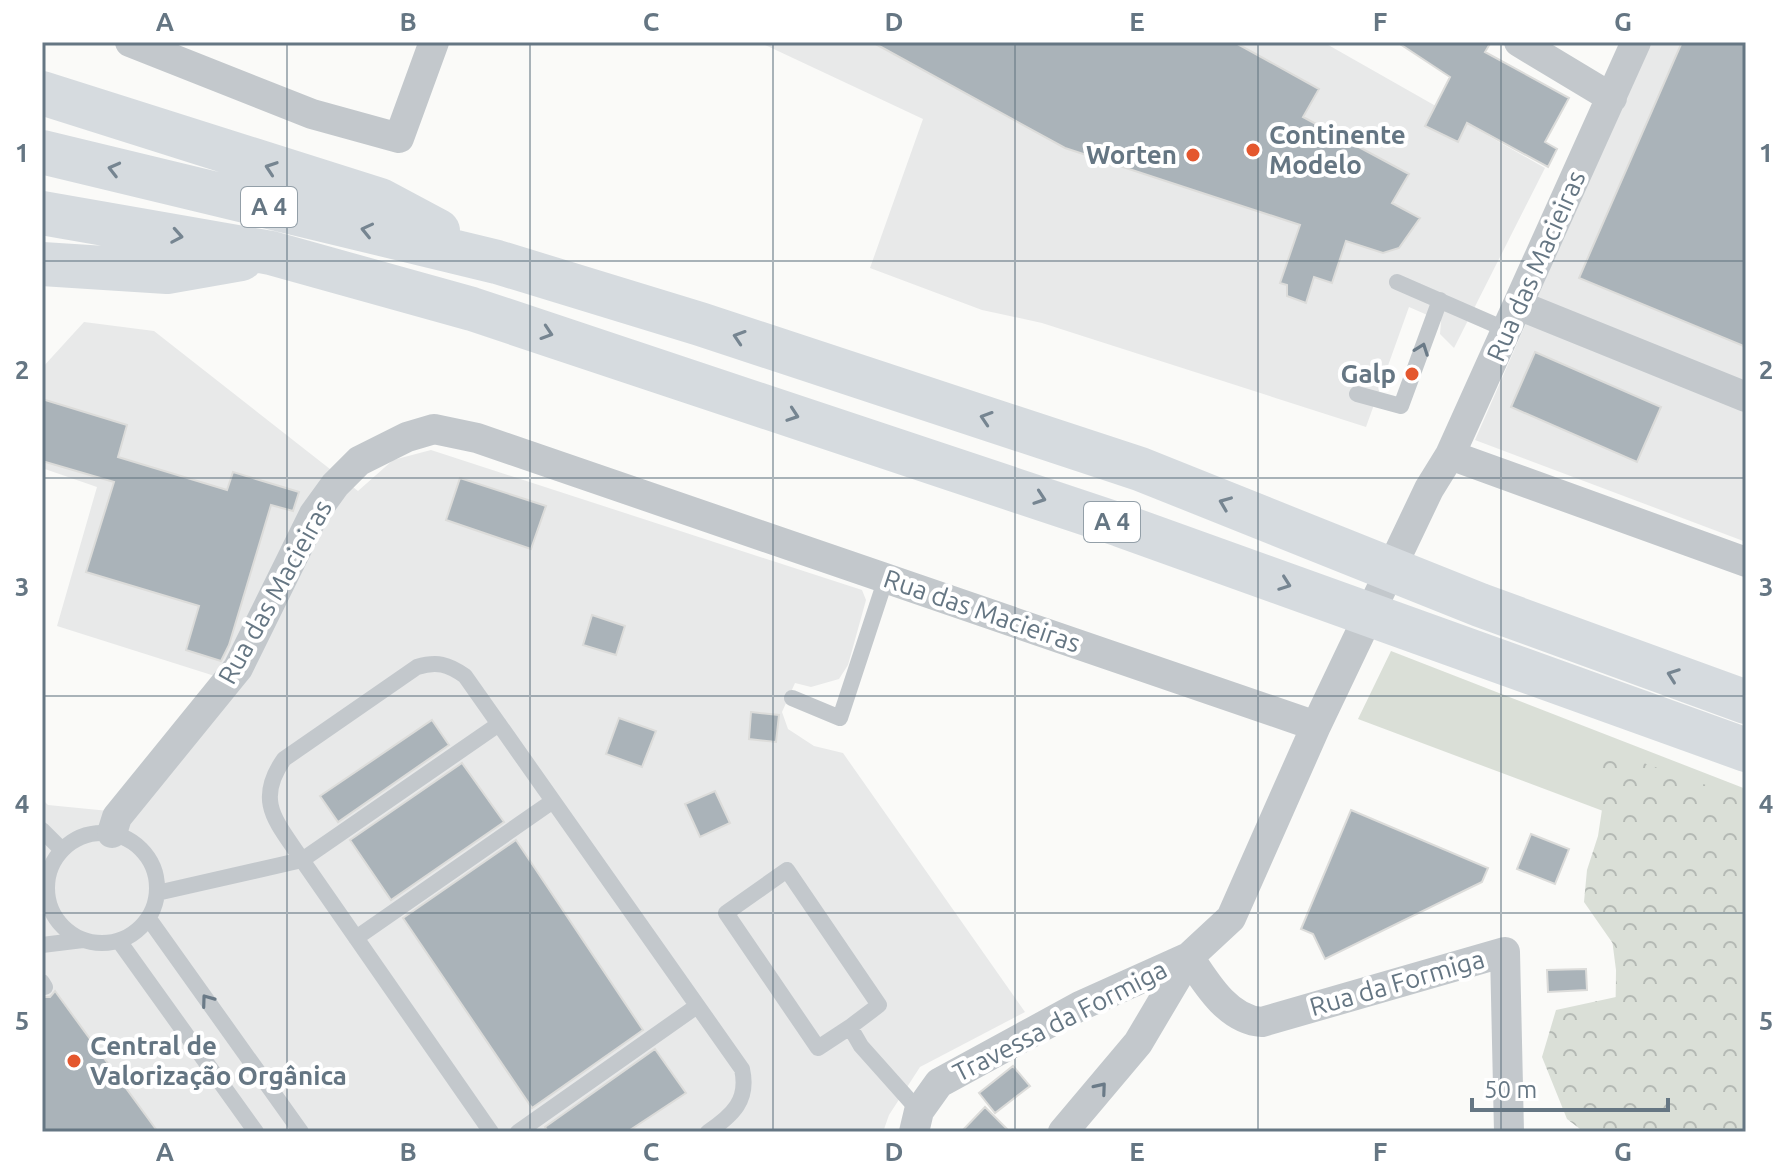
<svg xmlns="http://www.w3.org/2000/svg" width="1788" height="1174" font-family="Ubuntu,sans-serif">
	<defs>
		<pattern id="forest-crowns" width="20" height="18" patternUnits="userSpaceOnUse" patternTransform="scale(2)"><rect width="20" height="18" fill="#dadfd7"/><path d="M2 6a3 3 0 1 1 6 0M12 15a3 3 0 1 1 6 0" fill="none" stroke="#b4b9b4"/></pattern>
	</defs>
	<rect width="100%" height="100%" fill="#fafaf8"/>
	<path fill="#e8e9e9" d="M759,42H1323L1545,168L1454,348L1440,334L1441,321L1409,307L1366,427L1042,323L982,310L870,268L923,119Z
		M1649,42H1746V542L1475,440Z
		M84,322L154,331L358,491L393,460L431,450L862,590L866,600L848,665L839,679L811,687L795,683L782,712L788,729L814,746L843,753L1025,1012L920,1067L889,1115L883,1132H42V799L48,805L109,811L240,684L57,626L97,487L42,468V368Z"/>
	<path fill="#dadfd7" d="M1391,651L1746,789V1132H1614L1616,970L1606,893L1643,826L1358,719Z"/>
	<path fill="url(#forest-crowns)" d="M1598,747L1746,799V1132H1584L1567,1119L1542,1057L1556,1010L1616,997V948L1584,902L1587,870L1598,836L1606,783Z"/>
	<path fill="#aab3b9" stroke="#dcdcda" stroke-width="2" d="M872,42H1234L1319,89L1303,117L1409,174L1392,203L1420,218L1399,248L1383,253L1346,241L1332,283L1314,277L1306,303L1287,296V285L1280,283L1300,225L1065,148Z
		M1397,42H1491L1485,52L1569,98L1545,142L1557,149L1548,167L1467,123L1458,142L1425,126L1450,77Z
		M1682,42H1746V347L1579,278Z
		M1535,352L1661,407L1637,462L1511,407Z
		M42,399L127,425L118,457L227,490L233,472L299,492L293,511L271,505L229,645L221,661L186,650L199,606L86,572L114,482L42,461Z
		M460,478L546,506L531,549L446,520Z
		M592,615L625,626L616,655L583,645Z
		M751,712L779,715L776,742L749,739Z
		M619,718L656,731L642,767L606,754Z
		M432,720L449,745L338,822L320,796Z
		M462,763L504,822L391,900L350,840Z
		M715,791L730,823L700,837L685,804Z
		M1351,810L1488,868L1482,882L1325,959L1313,934L1301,929Z
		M1531,834L1569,849L1555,884L1517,869Z
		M516,840L643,1030L532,1108L403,918Z
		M1586,969L1587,990L1548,992L1547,970Z
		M55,991L158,1132H42V997H50Z
		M655,1049L686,1093L627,1132H548L545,1127Z
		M1013,1066L1030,1086L995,1113L979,1093Z
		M985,1107L1010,1132H961Z"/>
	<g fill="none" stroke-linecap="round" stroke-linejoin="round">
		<path stroke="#c3c8cc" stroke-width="16" d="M1397,282L1507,330
			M1357,394L1401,406L1440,300
			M792,698L840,718L886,578
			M42,830L62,850
			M47 888a55 55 0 1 1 110 0a55 55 0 1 1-110 0Z
			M157,893L302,860C277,822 254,802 284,759L417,667C437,661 448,664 465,676L742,1069C749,1100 733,1115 708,1132
			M149,919L301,1132
			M356,938L553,801
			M119,941L256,1132
			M42,945L83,940
			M42,982L45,987
			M850,1027L818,1048L726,913L787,870L879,1005L850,1027L861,1046L919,1111
			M491,1132L302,860L499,724
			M518,1132L697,1006"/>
		<path stroke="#c3c8cc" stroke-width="30" d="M130,42L312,114L399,138L434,42
			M1519,42L1612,98
			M1518,305L1746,397
			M1450,455L1746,562
			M112,833L117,817L238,668L314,514L335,485L359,461L407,437L434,429L477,438L1316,726L1429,489L1450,455L1636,42
			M1189,957C1206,983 1228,1020 1262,1022L1505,952L1509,1132
			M914,1132L919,1111L939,1083L1080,1006L1189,957
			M1063,1132L1138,1043L1189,957L1231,918L1316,726"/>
		<path stroke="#d6dbdf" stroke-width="44" d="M42,93L380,200L438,231
			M42,152L497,262L700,324L1140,469L1480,605L1746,702
			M42,213L271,253L472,309L1120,525L1746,750
			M42,264L167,272L241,259"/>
	</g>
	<defs><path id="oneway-chevron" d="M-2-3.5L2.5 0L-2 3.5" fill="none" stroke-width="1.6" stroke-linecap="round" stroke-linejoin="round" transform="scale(2)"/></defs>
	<g stroke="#768591">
		<use href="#oneway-chevron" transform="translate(271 168) rotate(-161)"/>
		<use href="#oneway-chevron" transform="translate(114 169) rotate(-166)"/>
		<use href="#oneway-chevron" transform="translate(367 230) rotate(-167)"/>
		<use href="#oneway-chevron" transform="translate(177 236) rotate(10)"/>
		<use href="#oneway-chevron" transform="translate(547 333) rotate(18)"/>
		<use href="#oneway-chevron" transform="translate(739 337) rotate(-162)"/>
		<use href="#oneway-chevron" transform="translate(793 415) rotate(19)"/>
		<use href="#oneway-chevron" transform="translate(986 418) rotate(-162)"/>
		<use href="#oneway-chevron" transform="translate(1040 498) rotate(19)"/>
		<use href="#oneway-chevron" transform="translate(1225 503) rotate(-158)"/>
		<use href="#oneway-chevron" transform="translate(1285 584) rotate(20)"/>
		<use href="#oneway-chevron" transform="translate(1673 675) rotate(-160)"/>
	</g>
	<g stroke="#6a7a87">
		<use href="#oneway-chevron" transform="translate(1422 349) rotate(-70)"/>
		<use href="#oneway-chevron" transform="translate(207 1000) rotate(-126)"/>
		<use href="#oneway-chevron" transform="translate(1101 1088) rotate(-50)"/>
	</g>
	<path fill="none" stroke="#657683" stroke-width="2" stroke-opacity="0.55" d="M287,42V1132M530,42V1132M773,42V1132M1015,42V1132M1258,42V1132M1501,42V1132M42,261H1746M42,478H1746M42,696H1746M42,913H1746"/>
	<g fill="#e4572e" stroke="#fff" stroke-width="3">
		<circle cx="1253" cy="150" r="8"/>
		<circle cx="1193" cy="155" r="8"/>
		<circle cx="1412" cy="374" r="8"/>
		<circle cx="74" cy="1061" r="8"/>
	</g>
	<g text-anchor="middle" stroke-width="8" stroke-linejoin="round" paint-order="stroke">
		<g fill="#fff" stroke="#939fa8" stroke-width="2">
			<rect x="241" y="187" width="56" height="40" rx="6"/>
			<rect x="1084" y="502" width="56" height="40" rx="6"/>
		</g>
		<g font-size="24" font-weight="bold" fill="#657683">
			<text x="269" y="215">A 4</text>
			<text x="1112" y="530">A 4</text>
		</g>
		<g font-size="26" font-weight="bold" fill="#657683" stroke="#fff" text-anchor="start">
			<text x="1269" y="144">Continente<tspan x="1269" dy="30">Modelo</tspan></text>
			<text x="1177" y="164" text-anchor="end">Worten</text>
			<text x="1396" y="383" text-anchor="end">Galp</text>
			<text x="90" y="1055">Central de<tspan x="90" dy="30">Valorização Orgânica</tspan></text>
		</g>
		<g font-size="26" fill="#657683" stroke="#fff">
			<text transform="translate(1536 266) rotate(-66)" y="9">Rua das Macieiras</text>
			<text transform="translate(275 592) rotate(-61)" y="9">Rua das Macieiras</text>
			<text transform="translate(982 611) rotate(19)" y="9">Rua das Macieiras</text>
			<text transform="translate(1397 983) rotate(-16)" y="9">Rua da Formiga</text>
			<text transform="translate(1060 1021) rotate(-27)" y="9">Travessa da Formiga</text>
		</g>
	</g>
	<rect width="1788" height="1174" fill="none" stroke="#ffffff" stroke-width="88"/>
	<path d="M1472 1098v12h196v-12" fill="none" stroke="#657683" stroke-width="4"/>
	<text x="1484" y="1098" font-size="24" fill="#657683" stroke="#ffffff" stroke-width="6" paint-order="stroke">50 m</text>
	<rect x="44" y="44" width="1700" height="1086" fill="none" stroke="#657683" stroke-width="3"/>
	<g font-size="26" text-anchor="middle" font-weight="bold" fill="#657683">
		<text x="165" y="31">A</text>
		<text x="408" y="31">B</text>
		<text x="651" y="31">C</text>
		<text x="894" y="31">D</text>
		<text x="1137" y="31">E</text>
		<text x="1380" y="31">F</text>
		<text x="1623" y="31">G</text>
		<text x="22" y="162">1</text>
		<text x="1766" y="162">1</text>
		<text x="22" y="379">2</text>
		<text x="1766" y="379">2</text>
		<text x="22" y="596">3</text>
		<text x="1766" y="596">3</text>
		<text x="22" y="813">4</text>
		<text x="1766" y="813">4</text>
		<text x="22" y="1030">5</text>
		<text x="1766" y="1030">5</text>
		<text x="165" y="1161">A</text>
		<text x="408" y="1161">B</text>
		<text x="651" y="1161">C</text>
		<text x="894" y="1161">D</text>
		<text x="1137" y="1161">E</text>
		<text x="1380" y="1161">F</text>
		<text x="1623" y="1161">G</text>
	</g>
</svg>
